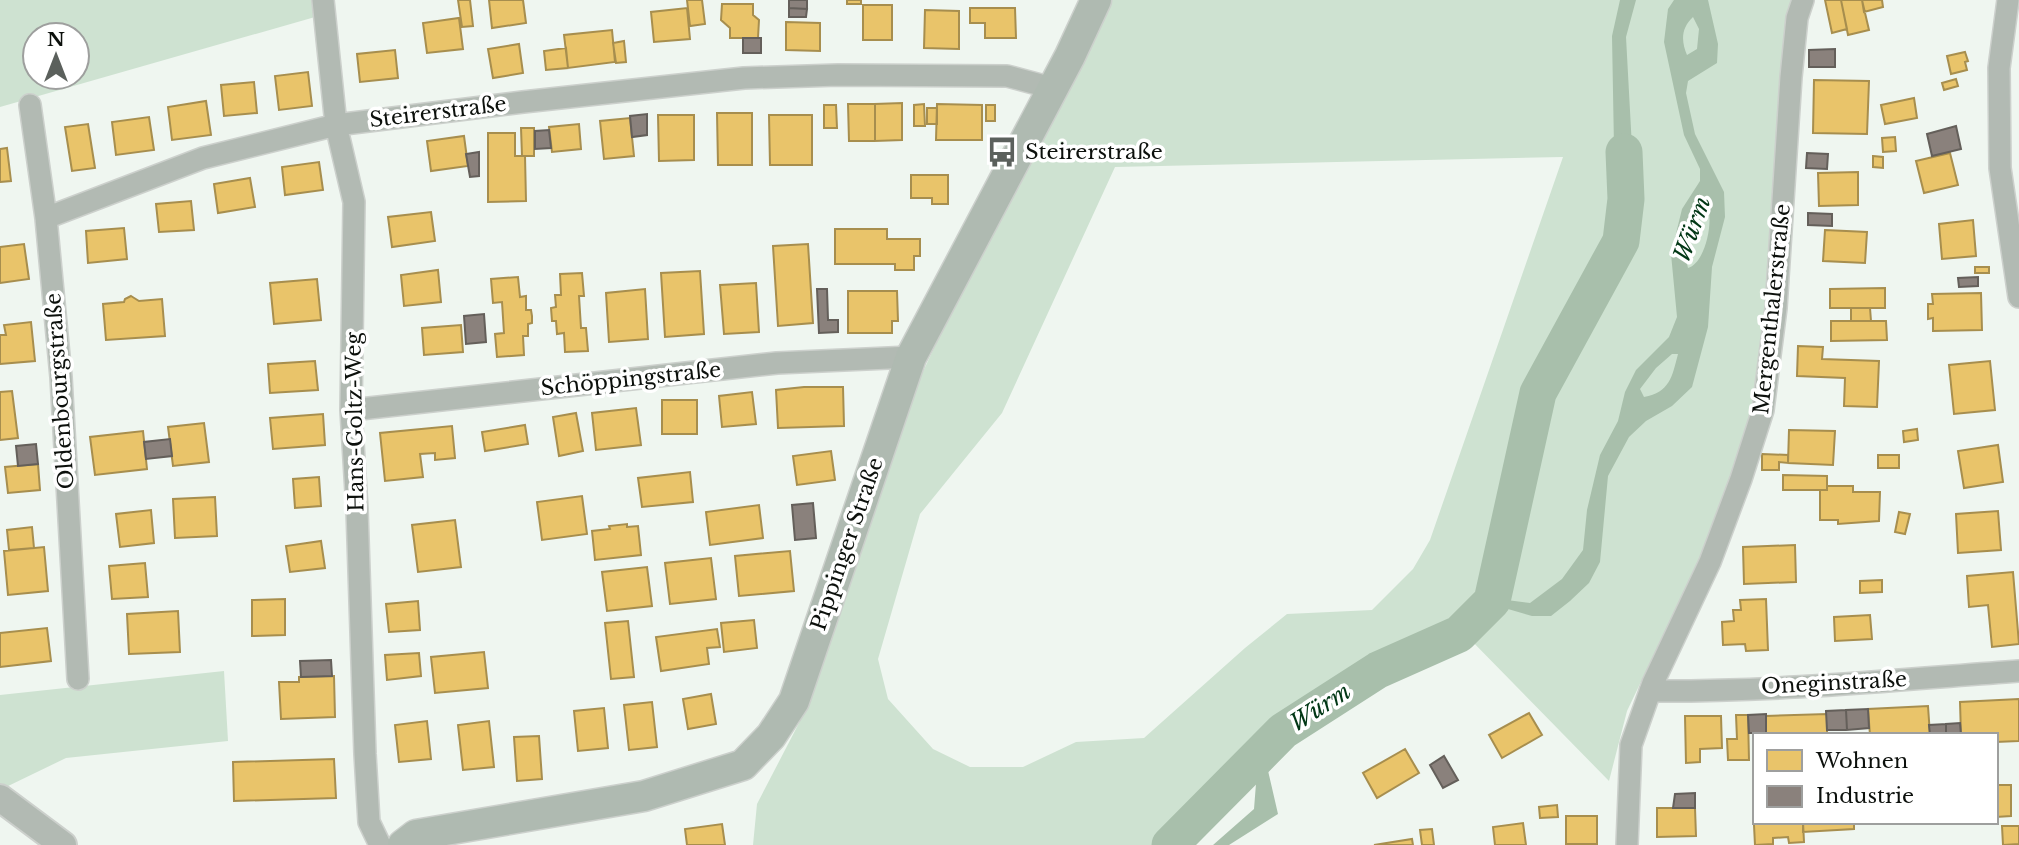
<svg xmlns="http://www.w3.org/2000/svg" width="2019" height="845" font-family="'Libre Baskerville',serif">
	<rect width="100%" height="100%" fill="#eff6f0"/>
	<path fill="#cee2d1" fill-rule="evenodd" d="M0,0H317L315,17L0,107ZM35,35H77V77H35Z
		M1106,0H1794L1755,420L1715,527L1627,711L1609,781L1465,634L1387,669L1278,734L1174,845H753L757,804L799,723L920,378L986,236ZM1563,157L1430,540L1413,569L1372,610L1287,614L1245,648L1144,738L1076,742L1023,767H970L933,749L888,699L878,659L920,514L1002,413L1115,167Z
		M224,671L228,741L66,758L4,788L0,785V695Z"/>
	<path fill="#a8bfab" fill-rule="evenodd" d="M1620,0H1636L1626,37L1635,203H1615L1612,36Z
		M1674,0H1708L1718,44L1717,63L1688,81L1686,93L1695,134L1724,192L1725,217L1712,267L1708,327L1692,387L1672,406L1646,421L1629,437L1608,476L1600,562L1589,583L1570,601L1551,616H1532L1508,609H1495L1499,599L1530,603L1562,579L1583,550L1587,510L1600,455L1618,421L1625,392L1636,370L1669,337L1677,317L1671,254L1682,209L1700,181V169L1684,135L1664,42L1668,9ZM1693,17L1699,29L1697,49L1687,55C1681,41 1681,28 1693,17ZM1706,203C1715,217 1706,263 1688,268L1685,255ZM1672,354H1678C1672,377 1670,392 1644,397L1640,389L1656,368Z
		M1266,762L1278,814L1229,845H1213L1254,809L1257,771Z"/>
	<path fill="#e9c46a" stroke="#a78e4e" stroke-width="2" d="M458,0H470L473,26L462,27Z
		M489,0H523L526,23L492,28Z
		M687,0H702L705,24L690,26Z
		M847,0H861V4H847Z
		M1825,0H1841L1847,29L1832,33Z
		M1841,0H1862L1869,30L1848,35Z
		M1862,0H1882L1883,7L1864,12Z
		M722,4H753V15L759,20L758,38H730V28L721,20Z
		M863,5H892V40H863Z
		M687,8L690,39L654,42L651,12Z
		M970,8H1015L1016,38H985V23H970Z
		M925,10L959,11V49L924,48Z
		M459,18L463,49L427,53L423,23Z
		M786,22L820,23V51L786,50Z
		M612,30L615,62L568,68L564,35Z
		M624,41L626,62L616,63L613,43Z
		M519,44L523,73L493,78L488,49Z
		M566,48L568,68L546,70L544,51Z
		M395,50L398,78L360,82L357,54Z
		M1965,52L1968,61L1965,62L1967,70L1951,74L1947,56Z
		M308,72L312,106L279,110L275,76Z
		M1956,79L1958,86L1944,90L1942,83Z
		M1814,80L1869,81L1867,134L1813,133Z
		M254,82L257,113L224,116L221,85Z
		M1914,98L1917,118L1885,124L1881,105Z
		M206,101L211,135L172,140L168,107Z
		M902,103V140L875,141V104Z
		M848,104H875V141H849Z
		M924,104L925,126H914V105Z
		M937,104L982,105V140H936Z
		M824,105H836L837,128H824Z
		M986,105H995V121H986Z
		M927,108H937V124H927Z
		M717,113H752V165H718Z
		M658,115H694V160L659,161Z
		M769,115H812V165H770Z
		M149,117L154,150L116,155L112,122Z
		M630,118L634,156L604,159L600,121Z
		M88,124L95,168L72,171L65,127Z
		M579,124L581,149L552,152L549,127Z
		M521,128H534V156H522Z
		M488,133H515V156H525L526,201L488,202Z
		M464,136L468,166L431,171L427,141Z
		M1895,137L1896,151L1883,152L1882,138Z
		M7,148L11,181L0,182V149Z
		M1950,153L1958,185L1924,193L1916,161Z
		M1873,156L1883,157V168L1873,167Z
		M319,162L323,190L285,195L282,167Z
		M1858,172V205L1819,206L1818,173Z
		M911,175H948V204H932V198H911Z
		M250,178L255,207L218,213L214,184Z
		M191,201L194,230L159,232L156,204Z
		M431,212L435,241L392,247L388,217Z
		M1973,220L1976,256L1942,259L1939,224Z
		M124,228L127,259L88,263L86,231Z
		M835,229H887V239H920V256H914V270H895V264H835Z
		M1825,230L1867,232L1865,263L1823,261Z
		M24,244L29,279L0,283V247Z
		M808,244L813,323L778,326L773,246Z
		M1975,267H1989V273H1975Z
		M438,270L441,302L404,306L401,275Z
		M700,271L704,334L665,337L661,273Z
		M582,273L584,296H579L581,328H586L588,351L565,352L564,333L557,334L556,321H552L551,308L556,307L555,295H561L560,274Z
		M518,277L520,297L526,296V310H531L532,316V323L528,324V336H523L524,355L497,357L495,334L504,333L502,302L493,303L491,279Z
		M317,279L321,320L274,324L270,283Z
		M756,283L759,332L724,334L720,285Z
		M1885,288V308H1830V289Z
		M645,289L648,339L609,342L606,293Z
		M848,291H897L898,321H892V333H848Z
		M1981,293L1982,330L1933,331V318L1928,319V304H1933L1932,294Z
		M131,296L139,301L162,299L165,336L106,340L103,304L124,302L125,299Z
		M1851,308H1870L1871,321H1851Z
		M1831,321H1886L1887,340L1831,341Z
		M31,322L35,361L0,364V335H6L4,325Z
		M461,325L463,352L424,355L422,328Z
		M1798,346L1823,347L1822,359L1879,361L1877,407L1844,406L1845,378L1797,376Z
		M315,361L318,390L270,393L268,364Z
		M1990,361L1995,410L1954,414L1949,365Z
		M804,387H843L844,426L778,428L776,390Z
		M12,391L18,438L0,440V392Z
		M752,392L756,424L722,427L719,396Z
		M662,400H697V434H662Z
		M636,408L641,445L596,450L592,413Z
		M576,413L583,451L559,456L553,417Z
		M323,414L325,445L273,449L270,418Z
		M204,423L209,462L173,466L168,427Z
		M525,425L528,444L485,451L482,432Z
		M452,426L455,458L435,460V453L420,454L423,477L385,481L380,433Z
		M1917,429L1918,440L1904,442L1903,431Z
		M1789,430L1835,431L1833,465L1788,463Z
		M143,431L147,469L95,475L90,437Z
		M1998,445L2003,482L1964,488L1958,451Z
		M831,451L835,480L797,485L793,456Z
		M1762,454L1788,455V463L1779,462V470H1762Z
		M1878,455H1899V468H1878Z
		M38,464L40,490L8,493L5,467Z
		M690,472L693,502L642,507L638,478Z
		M1783,475L1827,476V490H1783Z
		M319,477L321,506L295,508L293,479Z
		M1827,486H1853V492H1880L1879,521L1838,524V520H1820V490H1827Z
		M582,496L587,534L542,540L537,502Z
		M215,497L217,536L175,538L173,499Z
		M759,505L763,538L710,545L706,512Z
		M151,510L154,543L120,547L116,514Z
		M1998,511L2001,550L1958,553L1956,514Z
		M1899,512L1910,514L1905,534L1895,532Z
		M455,520L461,567L418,572L412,525Z
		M627,524V527L638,526L641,555L595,560L592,531L610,529L609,526Z
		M32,527L34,548L9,550L7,530Z
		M321,541L325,568L290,572L286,546Z
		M1795,545L1796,582L1744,584L1743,547Z
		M44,547L48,591L8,595L4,551Z
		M790,551L794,591L739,596L735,556Z
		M711,558L716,599L670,604L665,563Z
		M145,563L148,597L112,599L109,566Z
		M647,567L652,606L607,611L602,572Z
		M2013,572L2019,644L1992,647L1988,605L1969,607L1967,576Z
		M1882,580V592L1860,593V581Z
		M285,599V635L252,636V600Z
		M1766,599L1768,650L1746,651L1745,644L1723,645L1722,622L1734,621L1733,610H1741L1740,600Z
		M418,601L420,630L389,632L386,604Z
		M178,611L180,652L129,654L127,614Z
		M1870,615L1872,639L1835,641L1834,617Z
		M754,620L757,648L724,652L721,623Z
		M628,621L634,677L611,679L605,623Z
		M47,628L51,661L0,667V633Z
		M717,629L720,647L707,648L709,664L661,671L656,637Z
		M484,652L488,688L435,693L431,657Z
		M419,653L421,676L387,680L385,655Z
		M334,676L335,717L281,719L279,682H299V677Z
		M711,694L716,724L688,729L683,699Z
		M2019,699V741L1996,742V735H1961L1960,702Z
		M652,702L657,747L629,750L624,705Z
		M1928,706L1930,735H1870L1868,709Z
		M604,708L608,748L578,751L574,711Z
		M1529,713L1542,735L1502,758L1489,735Z
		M1827,714V735H1766V716Z
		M1736,715H1748L1749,760H1728L1727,739H1737Z
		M1685,716H1721L1722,748L1700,749V762L1686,763Z
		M427,721L431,759L399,762L395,725Z
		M489,721L494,767L463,770L458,725Z
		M539,736L542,779L517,781L514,737Z
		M1405,749L1419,773L1377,798L1363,773Z
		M334,759L336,798L234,801L233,762Z
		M1996,785H2011V816L1996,817Z
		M1557,805L1558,817L1540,818L1539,807Z
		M1753,805L1755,822H1803L1804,842L1789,843L1788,837L1773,838V844L1755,845Z
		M1657,808H1695L1696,836L1657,837Z
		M1566,816H1597V844H1566Z
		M1803,822H1854V829L1803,832Z
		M1523,823L1526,845H1495L1493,827Z
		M722,824L725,845H687L685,829Z
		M2002,826H2019V844L2003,845Z
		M1432,829L1434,845H1422L1420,830Z
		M1412,839L1413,845H1374Z"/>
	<path fill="#8a817c" stroke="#645f5a" stroke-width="2" d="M789,0H807V9L789,8Z
		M789,8L807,9L806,17H789Z
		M743,38H761V53H743Z
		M1835,49V67H1809V50Z
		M647,114V135L632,137L630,116Z
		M1956,126L1961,149L1932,156L1927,134Z
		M549,130L551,148L535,149V131Z
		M479,152V176L470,177L466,154Z
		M1807,153L1828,154L1827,169L1806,168Z
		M1808,213L1832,214V226L1808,225Z
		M1978,277V286L1959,287L1958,278Z
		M817,289H827L828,320H838V332L819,333Z
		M484,314L486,342L466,344L464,316Z
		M170,439L172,456L146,459L144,442Z
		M36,444L38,464L18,466L16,446Z
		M813,503L816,538L795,540L792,505Z
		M331,660L332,676L301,677L300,661Z
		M1868,709L1869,728L1847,730L1846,710Z
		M1846,710L1847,730H1827L1826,711Z
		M1766,714V733H1749L1748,715Z
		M1960,723L1961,735H1946V724Z
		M1946,724V735H1930L1929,725Z
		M1444,756L1458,780L1443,788L1430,765Z
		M1695,793V808H1673L1675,794Z"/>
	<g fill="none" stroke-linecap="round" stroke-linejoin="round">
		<path stroke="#a8bfab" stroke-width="37" d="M1170,845L1283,731L1378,670L1459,634L1492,601L1538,393L1621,241L1626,199L1624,152"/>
		<g stroke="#ccd0cc" stroke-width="24">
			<path id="minor" d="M323,0L336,125L354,202L351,410L357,509L365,754L369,822L380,845
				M2008,0L1999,68L2000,168L2019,297
				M30,105L46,218L61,377L78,679
				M46,218L203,158L336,125L523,102L744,78L838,75L1007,76L1052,88
				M351,410L777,363L911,357
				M1650,691C1773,692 1896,680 2019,671
				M1627,845L1631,745L1653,683L1710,562L1741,479L1763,410L1776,308L1791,77L1797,18L1803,0"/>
		</g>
		<g stroke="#ccd0cc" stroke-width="30">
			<path id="tertiary" d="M0,798L63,845"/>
		</g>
		<g stroke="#ccd0cc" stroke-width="33">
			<path id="secondary" d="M403,845L416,835L644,796L743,765L771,736L794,701L911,357L1070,56L1096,0"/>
		</g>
		<use href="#minor" stroke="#b2bab3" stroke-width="21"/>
		<use href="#tertiary" stroke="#b2bab3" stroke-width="26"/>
		<use href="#secondary" stroke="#afbab1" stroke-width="30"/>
	</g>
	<defs>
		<g id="bus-bare" transform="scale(2.415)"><path d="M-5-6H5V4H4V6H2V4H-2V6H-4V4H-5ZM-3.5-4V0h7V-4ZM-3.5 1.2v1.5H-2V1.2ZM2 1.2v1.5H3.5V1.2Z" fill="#5b605c" stroke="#fff" stroke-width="2.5" paint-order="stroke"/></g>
	</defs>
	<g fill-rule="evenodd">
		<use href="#bus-bare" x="1002" y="152"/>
	</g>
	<g text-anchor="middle" stroke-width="7" stroke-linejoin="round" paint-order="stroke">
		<g font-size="21" fill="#0c100c" stroke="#fff">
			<text transform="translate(438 112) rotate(-7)" y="7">Steirerstraße</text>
			<text transform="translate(1772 309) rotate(-84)" y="7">Mergenthalerstraße</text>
			<text transform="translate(631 379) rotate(-6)" y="7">Schöppingstraße</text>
			<text transform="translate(60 391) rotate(-94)" y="7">Oldenbourgstraße</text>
			<text transform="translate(355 422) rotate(-91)" y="7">Hans-Goltz-Weg</text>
			<text transform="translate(847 544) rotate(-71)" y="7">Pippinger Straße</text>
			<text transform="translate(1834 683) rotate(-3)" y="7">Oneginstraße</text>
		</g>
		<g font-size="21" fill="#0c100c" stroke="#fff" text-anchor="start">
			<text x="1025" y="159">Steirerstraße</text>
		</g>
		<g font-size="23" font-style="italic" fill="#013715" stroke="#fff">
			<text transform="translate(1692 229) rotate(-70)" y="8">Würm</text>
			<text transform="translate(1320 707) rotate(-33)" y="8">Würm</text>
		</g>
	</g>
	<rect x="1753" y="733" width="245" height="91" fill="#ffffff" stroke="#9e9f9e" stroke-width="2"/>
	<rect x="1767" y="750" width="35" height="21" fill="#e9c46a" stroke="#9e9f9e" stroke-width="2"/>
	<text x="1816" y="768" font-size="21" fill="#0c100c">Wohnen</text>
	<rect x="1767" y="786" width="35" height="21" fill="#8a817c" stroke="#9e9f9e" stroke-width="2"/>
	<text x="1816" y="803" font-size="21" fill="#0c100c">Industrie</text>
	<g transform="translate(56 56)"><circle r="33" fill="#ffffff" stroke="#9e9f9e" stroke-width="2"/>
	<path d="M0-5L12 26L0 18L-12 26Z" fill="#5b605c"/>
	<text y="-10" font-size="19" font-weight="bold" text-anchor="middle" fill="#0c100c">N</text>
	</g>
</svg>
